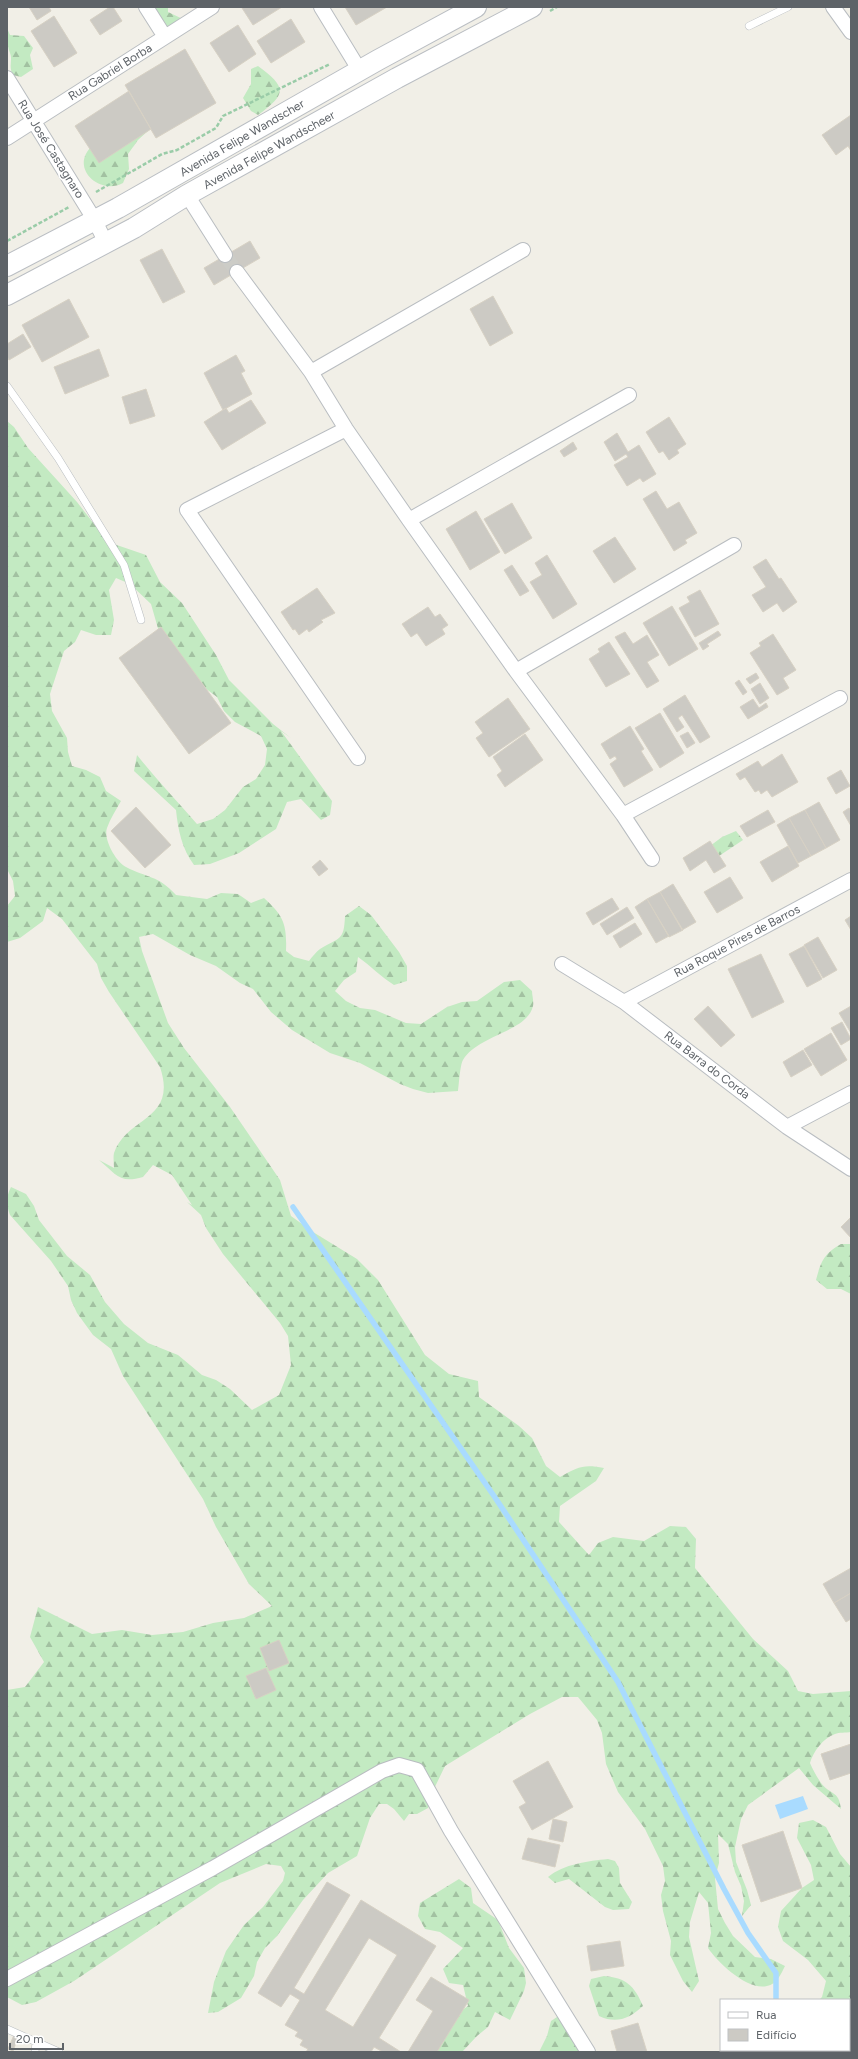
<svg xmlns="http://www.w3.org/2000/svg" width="858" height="2059" font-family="Figtree,sans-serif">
	<defs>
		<pattern id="forest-firs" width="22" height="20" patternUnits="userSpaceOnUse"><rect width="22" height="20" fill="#c3eac2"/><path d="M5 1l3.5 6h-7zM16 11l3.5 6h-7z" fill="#a2c1a1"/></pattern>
	</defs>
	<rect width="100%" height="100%" fill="#f1efe7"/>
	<path fill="url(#forest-firs)" d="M142,7H168V12L187,21L166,29Z
		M7,28L10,35L24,36L33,48L30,55L33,69L21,77L13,75C8,66 13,61 10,53C7,45 7,37 7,28Z
		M258,66C286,87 288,93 258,115L251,111L243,98L251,84V69Z
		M150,129L138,140L128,154L129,169L123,183C99,196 68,167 93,145C99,140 140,132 150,129Z
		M7,421L14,427L28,448L77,502L108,542L146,555L160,582L182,603L216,655L229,680L273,724L291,738L281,731L332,801L330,815L321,820L301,799L287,802L276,829L239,853L210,864L194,865C182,849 178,830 176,810L134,771L137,755C156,779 177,801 197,824L213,819L225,810L243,787L256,779L265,765L267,749L261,736L235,722L224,711L217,697L205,688L159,632L151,604L130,584L116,578L109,590L114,620L111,635H96L81,630L75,642L64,651L50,694L52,711L67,738L68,752L72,766L86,770L100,777L106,791L121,801C116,810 110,819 107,828C103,839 116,862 126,867C147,878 158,875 176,895L207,899L221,893L238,894L251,903L264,898C284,916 287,925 286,951L294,957L309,961C312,957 316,952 320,949C339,937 344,942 345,916L359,906L371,915L399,952L407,966V981L394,985C381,977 371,966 358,957L356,972L344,980L335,991L346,1001L360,1008L375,1010L406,1023L421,1024L447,1007L462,1002L477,1001L504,982L520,980L532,991C532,995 534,1002 533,1006C527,1032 478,1035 463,1060C460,1065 459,1084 458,1091L428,1093L413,1089L400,1084L360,1063L330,1053L292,1030L271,1012L253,989L240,983L216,966L190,955L153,934L139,937L142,951L168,1023L184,1048L230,1107L280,1180L291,1216L313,1232L357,1259L378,1280L425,1355L449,1374L478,1381L479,1397L519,1426L532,1438L546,1466L560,1477C578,1467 583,1464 604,1468L596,1481L560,1506L559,1522L589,1555L598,1543L613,1537L644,1541L670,1526L686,1527L696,1539L695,1568L753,1639L788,1671L798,1691L813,1694L851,1691V1732C846,1733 839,1732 835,1734C823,1738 813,1752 810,1763C813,1770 817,1777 821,1783C830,1795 839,1790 841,1809L813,1785L799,1768L748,1805L741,1819L735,1847L736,1862L747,1890L751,1905L742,1916L744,1901L741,1886L735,1872L728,1844L718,1834L719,1863L715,1878L718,1909L725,1923L733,1936L755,1957L771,1959L785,1966C781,1974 777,1984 767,1986C748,1991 718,1963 708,1948L711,1933L708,1903L699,1892L690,1922L689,1937L699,1981L692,1992L683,1981L670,1955L671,1941L663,1911L661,1895L665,1881L663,1866L645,1829L618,1792L606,1764L602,1733L597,1720L578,1697H562L530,1714L445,1766L432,1793L428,1808L417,1814H409L404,1821L394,1809L387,1804H379L370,1818L357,1856L328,1873L303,1900L277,1936L265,1948L257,1962L254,1976L241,1998L218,2012L208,2013L214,1982L226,1951L244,1925L263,1907L283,1881L285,1873L281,1866L266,1864L220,1883L74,1981L36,2002L22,2005L7,1997V1690L25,1687L44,1662L30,1637L38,1607L92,1634L122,1630L152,1635L183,1632L213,1623L244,1618L272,1606L249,1584L216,1527L203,1499L123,1376L111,1349L93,1335L77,1313L71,1300L68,1286L51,1261L10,1215C6,1204 6,1197 11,1187L26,1194L34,1206L39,1220L67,1256L90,1275L105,1302L124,1324L148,1343L178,1355L202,1375L216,1380L230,1389L252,1410L279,1395L291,1365L288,1336L280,1323L223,1254L206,1228L201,1215L187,1202L192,1205L172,1175L153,1165L143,1177C119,1184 116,1174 99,1160L114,1168C114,1164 113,1157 114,1153C127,1116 178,1121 160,1067L109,992L101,978L97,964L62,919L47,908L43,921L20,938L7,942V906L15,896L13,881L7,869Z
		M736,831L743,840L719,856L710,846L722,837Z
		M841,1244H851V1294L841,1289H827L816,1280C821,1261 824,1254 841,1244Z
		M813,1820L826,1827L840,1854L851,1867V2052H777V2050H849V2000H819L822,1997L826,1981L808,1960L783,1941L778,1927L781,1911L802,1888L814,1880L811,1865L797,1838L799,1823Z
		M608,1859L615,1861L619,1868L620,1883L632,1902L629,1909L613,1910L605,1907L569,1879L555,1883L548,1877C564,1864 588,1861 608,1859Z
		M459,1879L471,1888L473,1903L498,1920L509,1948L524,1968L526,1983L524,1991L510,2020L495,2012L488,2027L477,2036L462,2052H427L455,2015L468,2006L463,1985L449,1983L443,1969L463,1948L440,1932L425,1929L418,1916L420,1903Z
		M604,1976C626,1978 634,1985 643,2006C629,2019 616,2024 599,2016L589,1986L591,1979Z
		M563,2013L591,2052H539L547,2036L551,2021Z"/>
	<path fill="#a9dbff" d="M803,1796L808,1809L780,1819L775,1805Z"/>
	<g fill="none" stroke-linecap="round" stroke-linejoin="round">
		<path stroke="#a9dbff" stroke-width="5.5" d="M293,1207L494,1496L618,1682L724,1889L748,1933L776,1973V2000
			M769,2052L770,2050"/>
	</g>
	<path fill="#cccac4" stroke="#d7d1c4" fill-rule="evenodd" d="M29,7H49L51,11L37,20Z
		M110,7H113L122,21L100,35L90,20Z
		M244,7H282L253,25L242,8Z
		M345,7H387L356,25Z
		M54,16L77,53L54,67L31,31Z
		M291,19L305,42L271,63L257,41Z
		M238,25L256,54L229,72L210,43Z
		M185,49L216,103L156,138L125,85Z
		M129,91L151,129L99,163L75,126Z
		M851,115V151L848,146L836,155L822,135Z
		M250,241L260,258L214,285L204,268Z
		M162,249L185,292L163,303L140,260Z
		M493,296L513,333L490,346L470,309Z
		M69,299L89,337L42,362L22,325Z
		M23,334L31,347L9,360L7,356V344Z
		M99,349L109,376L65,394L54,367Z
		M236,355L245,371L241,373L252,394L223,410L204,373Z
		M146,389L155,416L130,424L122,397Z
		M251,400L266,423L222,450L204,422L226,408L229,413Z
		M669,417L686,444L677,450L679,453L669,460L663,451L659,453L646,432Z
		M617,433L628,452L639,445L656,474L643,482L640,478L627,486L614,465L628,457L626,454L615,461L604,442Z
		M573,442L577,449L564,457L560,451Z
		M656,491L667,509L679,502L697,533L685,540L687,543L674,551L643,499Z
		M512,503L532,538L505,554L484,519Z
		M476,511L500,552L470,570L446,529Z
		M615,537L636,569L614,583L593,551Z
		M547,555L577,604L553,619L530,582L542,575L535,563Z
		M766,559L779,579L781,578L797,602L783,612L777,603L763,612L752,595L766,587L753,567Z
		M512,565L529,591L520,596L504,570Z
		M317,588L335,613L321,620L323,622L309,632L307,629L299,635L295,629L293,630L281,612Z
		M700,590L719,624L695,637L679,608L690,602L687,597Z
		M672,606L698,649L669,666L643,623Z
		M428,607L435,617L440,614L448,625L442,629L445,634L426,646L417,633L411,637L402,624Z
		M161,627L231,723L189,754L119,658Z
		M718,631L721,635L707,644L709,646L703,650L699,643Z
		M625,632L633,644L647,635L659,655L647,662L659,681L647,688L615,637Z
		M773,634L796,670L783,678L789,688L777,695L750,653L761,646L759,643Z
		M609,642L630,674L606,687L589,659L600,652L598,649Z
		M756,673L759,678L750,684L746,679Z
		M739,680L747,692L743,695L735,683Z
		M760,683L769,698L760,704L751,689Z
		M685,695L710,737L700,743L682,715L678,718L684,727L677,732L663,709Z
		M508,698L530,729L489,757L476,738L483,733L475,722Z
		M753,699L759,708L766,703L768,707L748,719L740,707Z
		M660,713L684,753L660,768L635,728Z
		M630,726L644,749L641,751L653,770L624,787L610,764L617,759L615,756L610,759L601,744Z
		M688,732L695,743L687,748L680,736Z
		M525,734L543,760L505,787L497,775L502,771L493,757Z
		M782,754L798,782L772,797L767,790L761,794L759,790L755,792L745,777L740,780L736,774L758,761L762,767Z
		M841,770L850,786L836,794L827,778Z
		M819,802L840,840L826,848L805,810Z
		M136,807L171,845L145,868L111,831Z
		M849,808L851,811V826L843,812Z
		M768,810L775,822L747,837L740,826Z
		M805,810L826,848L811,856L789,818Z
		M789,818L811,856L798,863L777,825Z
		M710,841L726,866L714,873L706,860L690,871L683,858Z
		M788,846L799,866L772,882L760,862Z
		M320,860L328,869L319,876L312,867Z
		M730,877L743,898L717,913L704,892Z
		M673,884L696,922L682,930L660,892Z
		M660,892L683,930L669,937L647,899Z
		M612,898L619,909L593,925L586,913Z
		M647,899L669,936L656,943L635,907Z
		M627,907L634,918L607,935L600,924Z
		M851,916V930L845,920Z
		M635,923L642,934L620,948L613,936Z
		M818,937L837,970L823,978L804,945Z
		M804,946L822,979L807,987L789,954Z
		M761,954L784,1002L752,1018L728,969Z
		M708,1006L735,1035L721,1047L694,1019Z
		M851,1006V1033L839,1013Z
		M842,1022L851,1039L841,1045L831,1028Z
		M831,1033L847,1060L821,1076L804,1049Z
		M803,1050L812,1065L791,1077L783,1062Z
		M851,1217V1238L841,1227Z
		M851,1568V1593L834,1603L823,1584Z
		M851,1593V1619L846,1622L834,1603Z
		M279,1640L289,1663L269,1671L260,1648Z
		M266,1668L276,1690L256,1699L246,1676Z
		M851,1744V1773L830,1780L821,1754Z
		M548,1761L573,1807L532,1830L519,1807L526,1803L513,1781Z
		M553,1819L567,1822L563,1842L549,1839Z
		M783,1831L802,1888L761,1902L742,1845Z
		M528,1838L560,1845L555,1867L522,1859Z
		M327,1882L350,1895L294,1988L304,1994L361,1900L436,1946L379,2038L401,2052H383L374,2047L371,2052H306L308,2049L300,2045L303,2040L295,2036L298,2032L285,2025L300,2000L290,1994L281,2007L258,1993ZM369,1938L397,1955L353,2027L325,2010Z
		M620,1941L624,1966L591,1971L587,1946Z
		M431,1977L469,2000L437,2052H408L433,2011L416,2000Z
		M638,2023L647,2052H617L611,2031Z
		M14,2035L18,2037L13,2051L8,2049Z"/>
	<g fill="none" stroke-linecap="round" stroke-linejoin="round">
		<path stroke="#ccccc7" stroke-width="14" stroke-dasharray="14 7" stroke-linecap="butt" d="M225,255L237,272"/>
		<g stroke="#b9bdc1" stroke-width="8">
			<path id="service" d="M749,26L788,7
				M7,386L58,458L124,565L141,620
				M7,2029L59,2052
				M35,2052L36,2042"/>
		</g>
		<g stroke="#b9bdc1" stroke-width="16">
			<path id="minor" d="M146,7L165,37
				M321,7L360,71
				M833,7L851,32
				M7,78L94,219L106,243
				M7,138L212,7
				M187,195L225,255
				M237,272L311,372L346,429L409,520L516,671L623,815L652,859
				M311,372L523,250
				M346,429L187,510L358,758
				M409,520L629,395
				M516,671L734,545
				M623,815L840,698
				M562,964L624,1002L787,1127L851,1169
				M624,1002L851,880
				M787,1127L851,1093
				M7,1979L213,1868L382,1771L399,1765L417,1770L451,1831L588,2052"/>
		</g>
		<g stroke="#babec3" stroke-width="22">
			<path id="secondary" d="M7,266L118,208L378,60L476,7
				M7,295L134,228L187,195L397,78L532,7"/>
		</g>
		<path stroke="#9acca8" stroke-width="2.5" stroke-dasharray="4 2" stroke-linecap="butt" d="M550,11L557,7
			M96,192L162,154L177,150L216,128L223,116L330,64
			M7,241L69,207"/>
		<use href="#service" stroke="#fff" stroke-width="7"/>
		<use href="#minor" stroke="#fff" stroke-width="14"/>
		<use href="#secondary" stroke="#fff" stroke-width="20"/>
	</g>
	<g text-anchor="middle" stroke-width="3.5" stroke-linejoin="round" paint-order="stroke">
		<g font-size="12" fill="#5e6368" stroke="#fff">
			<text transform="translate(110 72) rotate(-32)" y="4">Rua Gabriel Borba</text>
			<text transform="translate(242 138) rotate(-30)" y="4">Avenida Felipe Wandscher</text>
			<text transform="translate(51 149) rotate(58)" y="4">Rua José Castagnaro</text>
			<text transform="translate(269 150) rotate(-29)" y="4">Avenida Felipe Wandscheer</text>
			<text transform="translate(737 941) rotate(-28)" y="4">Rua Roque Pires de Barros</text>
			<text transform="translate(707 1065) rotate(37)" y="4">Rua Barra do Corda</text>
		</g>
	</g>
	<rect width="858" height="2059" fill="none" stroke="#5e6368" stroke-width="16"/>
	<rect x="720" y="1999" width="130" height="52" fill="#ffffff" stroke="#bfc1c3"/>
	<rect x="728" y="2012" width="20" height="6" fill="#ffffff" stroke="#bfc1c3"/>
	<text x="756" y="2019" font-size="12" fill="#5e6368">Rua</text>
	<rect x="728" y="2029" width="20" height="12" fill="#cccac4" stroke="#bfc1c3"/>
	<text x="756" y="2039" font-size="12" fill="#5e6368">Edifício</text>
	<path d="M10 2043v6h53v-6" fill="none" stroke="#5e6368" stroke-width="2"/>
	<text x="16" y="2043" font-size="12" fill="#5e6368" stroke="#ffffff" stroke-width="3" paint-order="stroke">20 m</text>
</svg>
